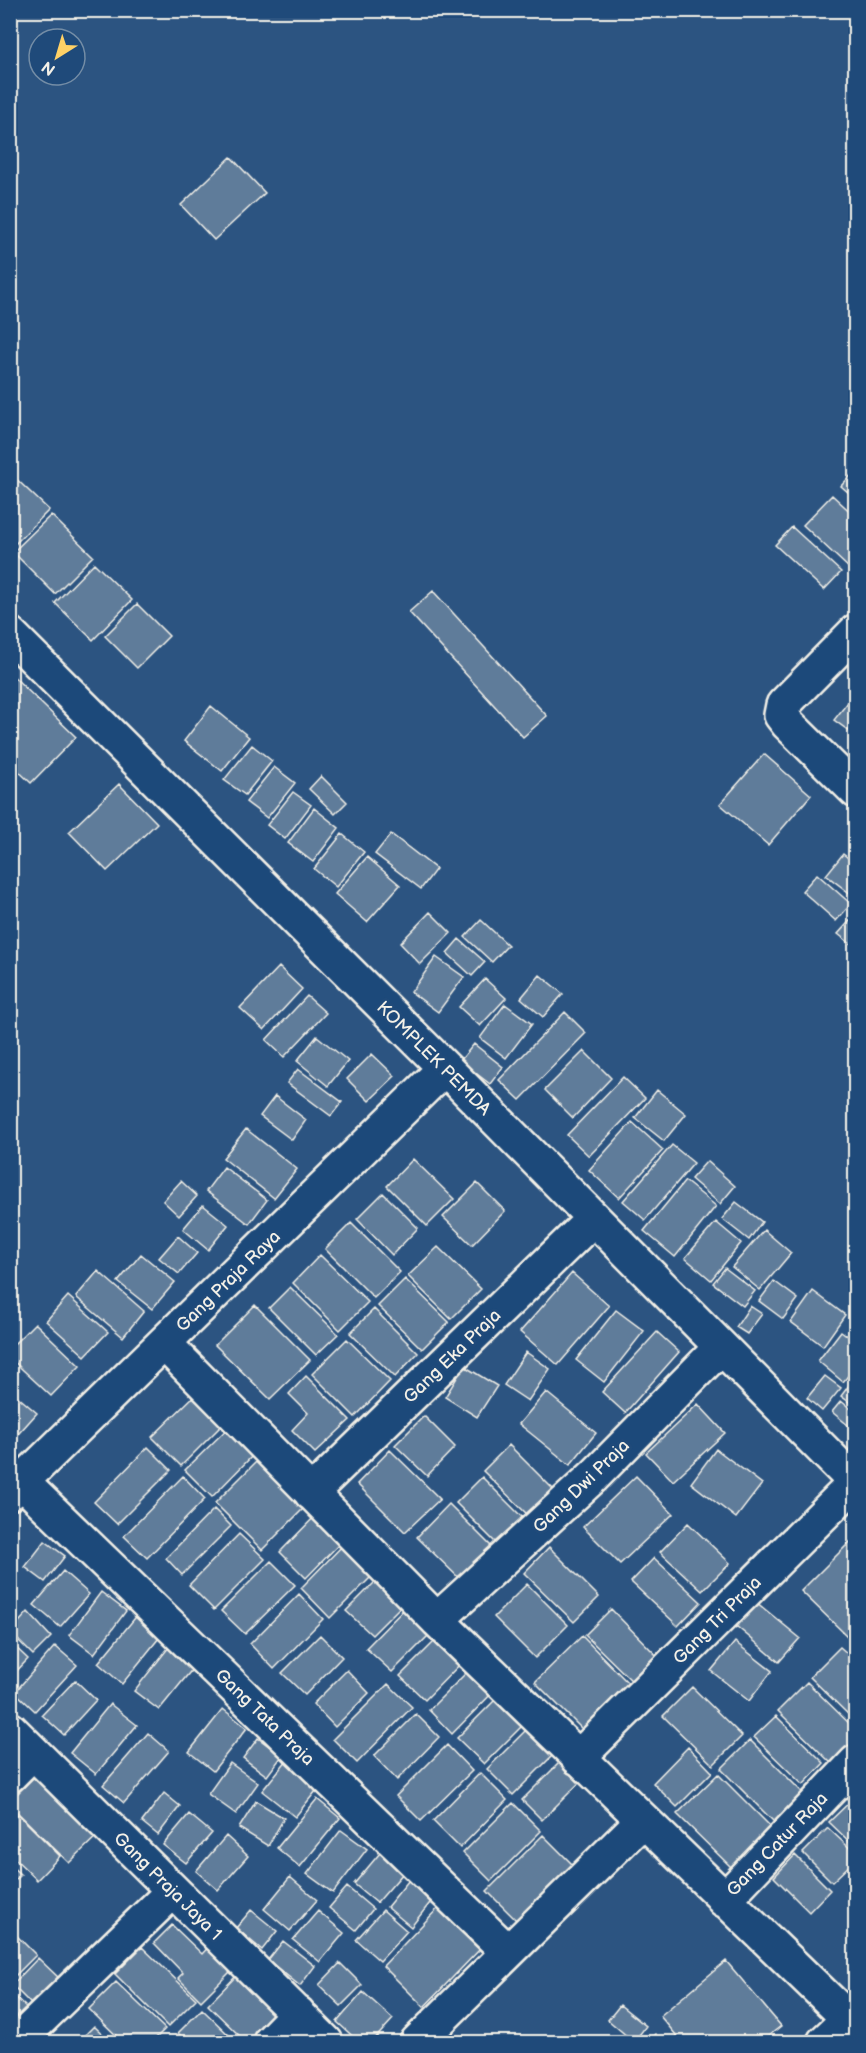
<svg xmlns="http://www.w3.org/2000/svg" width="866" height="2053" font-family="'Balsamiq Sans',sans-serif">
	<rect width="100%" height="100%" fill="#2c5481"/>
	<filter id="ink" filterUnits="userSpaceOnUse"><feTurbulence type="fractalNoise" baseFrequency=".0167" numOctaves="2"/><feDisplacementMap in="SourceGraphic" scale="12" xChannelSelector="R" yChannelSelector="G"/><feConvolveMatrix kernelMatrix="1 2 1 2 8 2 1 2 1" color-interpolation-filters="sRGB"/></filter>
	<g filter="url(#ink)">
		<path fill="#5e7b9a" stroke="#f4f1e8" stroke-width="1.5" d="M231,157L265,193L214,240L181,205Z
			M856,470V499L841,486Z
			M10,473L49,510L10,549Z
			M832,495L856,517V565L851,570L803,525Z
			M51,515L93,556L55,594L13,552Z
			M792,527L841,572L824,590L775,545Z
			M94,563L132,600L93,640L55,603Z
			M433,591L547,716L523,737L409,612Z
			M137,604L169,636L137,668L105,636Z
			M11,674L76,737L31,783L10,763Z
			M856,692V736L834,720Z
			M211,706L249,737L222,771L184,741Z
			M252,745L272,761L245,795L224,780Z
			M764,754L811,795L768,845L720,804Z
			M274,767L295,783L267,818L246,802Z
			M321,776L347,802L335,814L309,789Z
			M119,784L157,823L107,871L69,832Z
			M293,792L311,805L285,839L267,825Z
			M314,808L339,828L313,862L288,843Z
			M342,834L364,852L336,887L314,869Z
			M391,834L436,869L421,889L375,854Z
			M843,854L856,864V898L826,875Z
			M367,857L400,885L367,922L335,894Z
			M817,874L851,904L836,921L802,891Z
			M430,912L451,933L420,964L400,943Z
			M856,914V948L838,934Z
			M481,920L508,945L492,962L465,937Z
			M459,939L485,962L472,976L447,953Z
			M436,957L464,977L438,1012L411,992Z
			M279,967L302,989L264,1030L240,1008Z
			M540,975L563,994L543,1017L521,998Z
			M485,979L506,998L480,1026L459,1007Z
			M307,996L326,1013L284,1057L266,1040Z
			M505,1004L532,1024L506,1058L480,1038Z
			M565,1012L586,1033L520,1100L499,1080Z
			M317,1036L348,1061L328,1086L297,1061Z
			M474,1044L503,1067L490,1084L460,1061Z
			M584,1051L611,1078L573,1118L545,1090Z
			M372,1054L395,1076L369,1101L347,1079Z
			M298,1069L342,1102L331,1116L287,1083Z
			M623,1077L645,1098L589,1156L567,1135Z
			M657,1090L686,1114L664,1141L635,1118Z
			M275,1096L306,1120L292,1140L260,1116Z
			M632,1122L663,1150L619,1198L589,1170Z
			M246,1129L297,1169L274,1198L223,1158Z
			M672,1145L694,1163L645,1220L623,1201Z
			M413,1159L454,1199L427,1226L387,1186Z
			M707,1161L735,1186L720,1204L691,1179Z
			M224,1167L267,1200L249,1224L206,1191Z
			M181,1181L197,1196L179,1216L163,1201Z
			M685,1181L716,1206L675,1257L644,1231Z
			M477,1183L505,1211L472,1245L443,1217Z
			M383,1193L418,1228L392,1255L357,1219Z
			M736,1202L762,1222L749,1240L722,1219Z
			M203,1205L228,1225L208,1250L183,1229Z
			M716,1222L741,1243L711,1280L685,1258Z
			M351,1223L400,1272L374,1298L325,1249Z
			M764,1230L791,1253L760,1290L732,1267Z
			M178,1236L197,1253L179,1274L159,1258Z
			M438,1247L481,1289L451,1319L408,1276Z
			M141,1254L175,1282L152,1309L118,1282Z
			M320,1255L368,1302L340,1330L293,1283Z
			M725,1268L755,1291L743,1306L713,1283Z
			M98,1271L144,1311L123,1337L76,1297Z
			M572,1273L609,1306L558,1365L520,1332Z
			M405,1279L449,1322L422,1349L378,1306Z
			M774,1281L798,1299L783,1319L759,1301Z
			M290,1287L338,1334L316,1355L269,1308Z
			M813,1291L845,1315L823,1346L791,1322Z
			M68,1296L108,1332L85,1356L46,1321Z
			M255,1305L310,1360L270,1399L215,1345Z
			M750,1306L762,1314L747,1334L736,1327Z
			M374,1309L418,1353L395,1377L350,1333Z
			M616,1310L644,1331L604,1382L576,1360Z
			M35,1323L80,1366L51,1396L10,1358V1348Z
			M841,1331L856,1342V1366L843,1382L818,1361Z
			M657,1332L679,1352L625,1413L602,1392Z
			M347,1339L390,1381L355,1417L312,1374Z
			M526,1352L550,1369L528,1401L504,1385Z
			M464,1366L497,1386L477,1417L445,1397Z
			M306,1376L350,1420L315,1453L292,1430L308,1413L289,1394Z
			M825,1376L841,1388L822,1411L807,1398Z
			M856,1376V1407L841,1396Z
			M201,1389L229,1418L181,1466L152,1437Z
			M10,1390L37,1413L10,1443Z
			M546,1392L596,1433L570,1465L519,1424Z
			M841,1401L856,1413L854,1430L832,1412Z
			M698,1404L725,1433L673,1481L646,1453Z
			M424,1416L455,1447L427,1476L395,1445Z
			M233,1423L259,1449L212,1497L185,1470Z
			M509,1445L558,1494L532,1519L483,1471Z
			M148,1447L171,1470L117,1524L94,1502Z
			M716,1449L762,1484L736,1518L691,1483Z
			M390,1450L440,1499L405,1532L357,1484Z
			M264,1454L311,1501L262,1550L215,1503Z
			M183,1476L205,1499L147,1558L124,1536Z
			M636,1476L673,1514L620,1564L583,1527Z
			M482,1477L528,1523L502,1549L456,1503Z
			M449,1504L497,1552L465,1584L417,1537Z
			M214,1509L231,1526L182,1575L166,1558Z
			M319,1512L346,1537L306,1578L280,1552Z
			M688,1523L730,1563L702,1591L660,1552Z
			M239,1534L265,1559L214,1610L189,1585Z
			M853,1539L856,1541V1628L847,1636L801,1591Z
			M348,1540L378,1570L330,1618L301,1588Z
			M45,1541L65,1556L45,1582L25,1567Z
			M549,1547L599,1597L574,1622L524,1573Z
			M654,1558L701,1602L678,1626L631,1582Z
			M271,1561L295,1585L245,1634L221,1611Z
			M63,1571L89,1594L60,1627L34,1605Z
			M377,1580L402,1605L372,1635L346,1611Z
			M527,1584L568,1625L535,1658L494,1617Z
			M101,1592L126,1611L94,1654L69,1635Z
			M299,1594L323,1619L274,1669L250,1644Z
			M411,1602L437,1627L392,1672L366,1648Z
			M756,1602L800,1638L779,1662L736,1626Z
			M611,1609L661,1660L636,1685L585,1635Z
			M28,1612L51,1637L33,1655L10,1632Z
			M139,1613L163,1633L122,1684L98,1663Z
			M442,1634L466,1658L425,1700L400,1676Z
			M320,1635L342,1657L305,1695L282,1673Z
			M582,1636L631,1686L585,1732L535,1682Z
			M10,1642L28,1659L10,1678Z
			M735,1642L772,1671L749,1701L711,1671Z
			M55,1646L77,1665L35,1711L15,1692Z
			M169,1647L194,1667L159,1710L134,1691Z
			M840,1647L856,1661V1722L810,1677Z
			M478,1661L501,1684L452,1734L429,1710Z
			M347,1670L369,1693L335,1727L313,1704Z
			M75,1680L96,1700L64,1735L42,1715Z
			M807,1682L856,1730V1740L832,1764L778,1711Z
			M388,1684L412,1707L357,1763L333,1739Z
			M692,1687L742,1736L713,1765L663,1716Z
			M502,1693L528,1720L484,1764L457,1738Z
			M110,1704L137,1725L96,1774L70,1753Z
			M223,1709L247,1728L213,1771L189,1752Z
			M416,1714L439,1737L397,1780L374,1756Z
			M776,1716L824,1763L803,1785L754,1737Z
			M531,1725L557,1751L513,1795L487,1769Z
			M148,1733L169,1751L124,1803L103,1785Z
			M258,1738L282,1756L267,1776L243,1758Z
			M750,1740L804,1794L775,1823L721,1769Z
			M447,1745L472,1771L421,1821L396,1796Z
			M688,1747L712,1772L677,1807L653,1783Z
			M565,1757L585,1777L542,1820L522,1800Z
			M287,1760L320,1786L295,1817L262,1791Z
			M230,1763L258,1783L236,1814L208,1794Z
			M44,1767L105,1828L69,1863L10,1805V1801Z
			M480,1773L507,1800L460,1848L433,1821Z
			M718,1774L773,1829L733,1869L677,1814Z
			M164,1793L180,1806L158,1835L142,1822Z
			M856,1796V1848L829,1822Z
			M317,1799L340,1818L300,1867L277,1848Z
			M256,1801L284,1818L268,1846L239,1828Z
			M513,1803L541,1831L491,1881L463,1853Z
			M18,1814L60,1856L37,1880L10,1854V1821Z
			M189,1814L212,1833L186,1863L163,1845Z
			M828,1828L856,1854V1859L832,1882L803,1853Z
			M341,1830L367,1849L333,1893L307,1874Z
			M543,1835L575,1867L519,1923L487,1891Z
			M226,1836L248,1856L218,1890L196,1871Z
			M380,1853L404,1872L377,1903L354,1884Z
			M795,1855L830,1890L809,1912L774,1877Z
			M10,1865L21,1875L10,1885Z
			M290,1877L317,1900L290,1931L264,1909Z
			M409,1880L433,1899L411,1927L387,1907Z
			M347,1887L373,1909L356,1930L329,1908Z
			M442,1904L484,1945L424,2007L383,1966Z
			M251,1910L277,1931L262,1950L236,1928Z
			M383,1910L407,1931L380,1961L356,1940Z
			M318,1911L344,1933L320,1962L293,1940Z
			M172,1925L202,1954L214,1941L237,1965L201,2001L178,1978L183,1973L154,1943Z
			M10,1929L36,1955L10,1981Z
			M283,1941L315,1966L300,1986L268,1960Z
			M142,1947L196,1999L168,2027L115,1974Z
			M38,1958L60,1979L33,2006L12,1985Z
			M726,1961L781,2026L761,2042H682L660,2016Z
			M340,1963L362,1985L341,2006L319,1985Z
			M241,1971L283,2013L254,2042H246L208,2005Z
			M116,1982L165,2029L152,2042H123L89,2009Z
			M10,1992L26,2007L10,2023Z
			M363,1992L393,2019L372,2042H359L337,2022Z
			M620,2005L646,2026L634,2042L608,2020Z
			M202,2009L236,2042H187L178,2033Z
			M94,2026L111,2042H78Z
			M655,2034L663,2042H647Z"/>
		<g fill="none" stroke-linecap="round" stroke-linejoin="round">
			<g stroke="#f4f1e8" stroke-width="38">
				<path id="minor" d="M856,631L783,705L781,715L788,724L856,791
					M10,634L445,1068L856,1483
					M164,1343L437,1620L856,2026
					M22,1482L508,1952
					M10,1493L445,1068
					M311,1493L593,1219
					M437,1620L594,1476L720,1348
					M10,1729L326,2042
					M578,1758L855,1483
					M10,1775L33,1752
					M724,1900L856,1762
					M17,2042L173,1891
					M270,2042L298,2013
					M417,2042L642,1821
					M824,2042L856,2012"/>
			</g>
			<use href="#minor" stroke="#1f4a7a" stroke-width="33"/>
		</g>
	</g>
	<g text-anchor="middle" stroke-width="6" stroke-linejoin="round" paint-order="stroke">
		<g font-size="18" fill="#f4f1e8" stroke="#1f4a7a">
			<text transform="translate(434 1058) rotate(45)" y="6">KOMPLEK PEMDA</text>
			<text transform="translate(228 1281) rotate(-44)" y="6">Gang Praja Raya</text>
			<text transform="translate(452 1356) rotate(-44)" y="6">Gang Eka Praja</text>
			<text transform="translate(581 1486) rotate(-44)" y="6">Gang Dwi Praja</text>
			<text transform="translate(717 1620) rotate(-45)" y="6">Gang Tri Praja</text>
			<text transform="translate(265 1717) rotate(44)" y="6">Gang Tata Praja</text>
			<text transform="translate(777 1844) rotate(-46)" y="6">Gang Catur Raja</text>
			<text transform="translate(168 1886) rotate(45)" y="6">Gang Praja Jaya 1</text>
		</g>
	</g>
	<rect width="866" height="2053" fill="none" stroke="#1f4a7a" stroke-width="36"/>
	<rect x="18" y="18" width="830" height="2017" fill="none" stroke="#f4f1e8" stroke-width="2" filter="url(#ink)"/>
	<g transform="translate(57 57) rotate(217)"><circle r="28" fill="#1f4a7a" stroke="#748da6" stroke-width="1.5"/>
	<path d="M0-4.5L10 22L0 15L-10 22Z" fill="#ffd166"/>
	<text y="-9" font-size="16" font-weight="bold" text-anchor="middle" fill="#f4f1e8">N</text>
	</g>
</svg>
